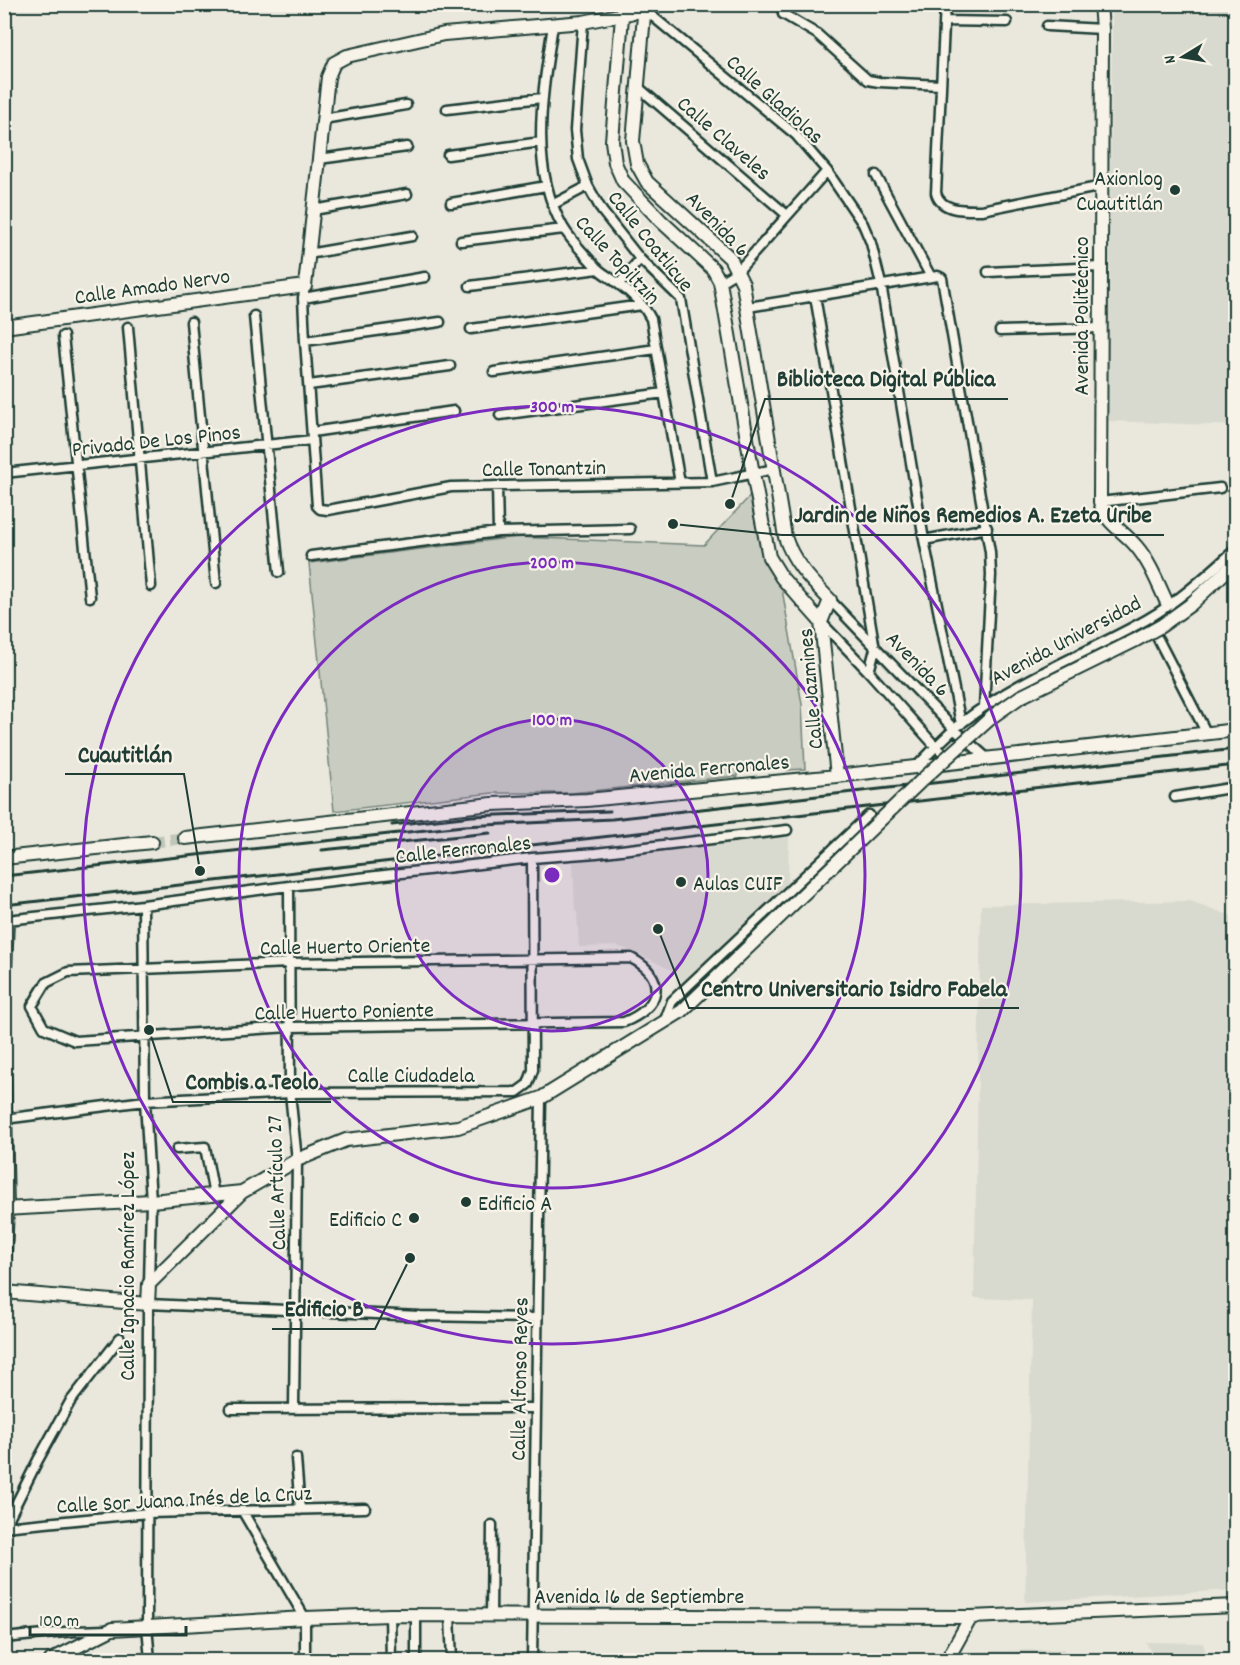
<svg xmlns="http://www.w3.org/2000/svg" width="1240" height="1665" font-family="Dekko,sans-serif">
	<rect width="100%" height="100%" fill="#eae8dd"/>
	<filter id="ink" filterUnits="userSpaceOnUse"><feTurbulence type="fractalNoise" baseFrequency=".0167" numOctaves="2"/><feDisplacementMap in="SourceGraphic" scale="12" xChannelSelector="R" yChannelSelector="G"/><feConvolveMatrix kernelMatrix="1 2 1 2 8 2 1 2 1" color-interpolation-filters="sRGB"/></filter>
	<g filter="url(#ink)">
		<path fill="#d9dacf" d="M1110,5H1235V426L1108,421L1112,15Z
			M789,837L788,882L677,987L675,972L639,954L617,946L579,947L577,911H575L573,862L703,846Z
			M1190,901L1235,917V1590L1025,1602L1032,1300L974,1298L981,905Z
			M1146,1642L1203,1643L1208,1660H1154Z
			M1064,1649V1660H959L964,1652Z"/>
		<path fill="#c8ccc1" stroke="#74847a" stroke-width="1.5" d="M750,496C757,532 761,558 782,589L802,704L805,769L787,770L783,766L738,771V776L571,793H493L334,811L309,563L516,537L704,545Z"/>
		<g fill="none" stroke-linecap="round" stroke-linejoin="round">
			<path stroke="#c1c6bb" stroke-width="12" stroke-dasharray="12 6" stroke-linecap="butt" d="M152,842L185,838"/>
			<g stroke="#1f3d34" stroke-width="13">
				<path id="street" d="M782,4L783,14L817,34L868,80L879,82L941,85
					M945,4L936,193C941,212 966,210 982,210L1103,186
					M645,10L796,135L827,171L863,224L871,243L881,284L924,540L961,724
					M944,21L1007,22
					M583,22L575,130L578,159L588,186L602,211L640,259L681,299L712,482
					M553,25C543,91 528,166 563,227C571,241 585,254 595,266C601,273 610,277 617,283C630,292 644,305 651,319L680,483
					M1047,26L1102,29
					M638,87L787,215
					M447,109L542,98
					M323,119L406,105
					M448,155L541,142
					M319,159L407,147
					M876,175L931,277
					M451,203L546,186
					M552,205L588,186
					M313,210L407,194
					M461,241L564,229
					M308,254L412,236
					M988,272L1101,267
					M720,282L738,271L827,171
					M619,284L640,259
					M305,286L303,298L305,341L317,506L320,509L328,510L451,487L712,482L774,469
					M470,286L598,269
					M815,296L875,649L869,672
					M303,298L425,277
					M748,307L938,276L942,278L990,552L991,575L984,707
					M254,316L279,572
					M191,322L216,583
					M128,327L151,586
					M471,329L642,305
					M1000,331L1101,328
					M63,336L90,597
					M305,341L440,322
					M494,372L656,349
					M309,385L450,366
					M500,415L664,393
					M312,432L454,411
					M4,473L312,440
					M497,486L498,532
					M1100,502L1220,488
					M924,540L987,528
					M311,556L498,532L630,529
					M830,600L955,730L988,759
					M821,622L869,672L936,747L951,759
					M1158,639L1207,734
					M916,767C931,752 946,735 963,722C1018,679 1085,654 1146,620C1179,601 1207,575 1236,549
					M1175,797L1236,787
					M289,886L290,1093L297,1160L294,1408
					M143,905L145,1101L151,1201L149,1284
					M7,920L143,905L289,886L532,858L596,853L787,830
					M631,958C669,978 660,1008 624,1022L290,1027L75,1041L44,1028L32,1006L46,983L68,972L289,963Z
					M665,1020L672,1001L869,815
					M4,1119L145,1101L290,1093L517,1092L528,1084L533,1070L532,858
					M177,1149L205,1147L214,1195
					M231,1409L536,1408
					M296,1458L300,1510
					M243,1512L305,1618V1660
					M5,1526L38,1460L70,1402L120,1338
					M4,1527L148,1513L365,1508
					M390,1615L391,1660
					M450,1616L452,1660
					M491,1616L492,1525
					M4,1638L75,1631L106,1630
					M150,1660L147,1626L148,1304L420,1316L537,1318
					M416,1660V1615
					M532,1660L541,1098"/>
			</g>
			<g stroke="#1f3d34" stroke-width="16">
				<path id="secondary" d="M623,4L612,141L615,163L623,181L661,221L713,269L720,282L753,474L769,557L782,578L821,622
					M645,4L633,141L637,164L647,182L730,258L743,284L785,537C794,564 811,580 830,600L821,622L837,776
					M1100,4L1102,29L1100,502C1106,524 1123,530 1136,546C1150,562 1159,586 1168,605
					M4,327L305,286L328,77L334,63L347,56L444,34L583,22L645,10
					M1190,605L1236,562
					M185,838L492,804L587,800L837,776L1236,730
					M4,858L152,842
					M4,920H7L4,994
					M4,1070L7,1209L4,1273
					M4,1209L151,1201L242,1192
					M4,1292L148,1304L149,1284L242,1192L297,1160L346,1140L458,1127L541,1098L682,1011
					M51,1660L112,1629L305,1618L390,1615L971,1617L1236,1606
					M947,1660L971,1617"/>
			</g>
			<use href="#street" stroke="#f7f3e8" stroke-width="8"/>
			<use href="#secondary" stroke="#f7f3e8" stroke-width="12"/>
			<path stroke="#1f3d34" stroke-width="3" d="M392,825L472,816L610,811
				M322,850L490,833
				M4,876L463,826L612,819L1236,749
				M4,905L1236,765"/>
			<g stroke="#1f3d34" stroke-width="16" stroke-linecap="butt">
				<path id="secondary-bridge" d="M682,1011L923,779L993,716L1020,697L1136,640L1161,626L1190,605"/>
			</g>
			<use href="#secondary-bridge" stroke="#f7f3e8" stroke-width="12"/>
		</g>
	</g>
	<circle cx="552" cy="875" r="156" fill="#7b2cbf" fill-opacity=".12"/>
	<g fill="none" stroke="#7b2cbf" stroke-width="3">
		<circle cx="552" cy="875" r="156"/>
		<circle cx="552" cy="875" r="313"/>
		<circle cx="552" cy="875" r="469"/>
	</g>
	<g fill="#1f3d34" stroke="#f7f3e8" stroke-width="2">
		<circle cx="1175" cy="190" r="6"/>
		<circle cx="681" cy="882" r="6"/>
		<circle cx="466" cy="1202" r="6"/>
		<circle cx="414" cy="1218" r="6"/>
	</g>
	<g text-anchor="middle" stroke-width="4.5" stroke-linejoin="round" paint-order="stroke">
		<g font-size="22" fill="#1f3d34" stroke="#f7f3e8">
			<text transform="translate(776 98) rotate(42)" y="8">Calle Gladiolas</text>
			<text transform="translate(725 137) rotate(41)" y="8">Calle Claveles</text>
			<text transform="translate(719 223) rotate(46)" y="8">Avenida 6</text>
			<text transform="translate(652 240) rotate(51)" y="8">Calle Coatlicue</text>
			<text transform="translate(619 259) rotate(47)" y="8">Calle Topiltzin</text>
			<text transform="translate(152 285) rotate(-8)" y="8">Calle Amado Nervo</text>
			<text transform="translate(1080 316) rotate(-90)" y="8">Avenida Politécnico</text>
			<text transform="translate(156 439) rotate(-6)" y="8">Privada De Los Pinos</text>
			<text transform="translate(544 467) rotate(-1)" y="8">Calle Tonantzin</text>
			<text transform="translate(1065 639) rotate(-28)" y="8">Avenida Universidad</text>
			<text transform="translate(919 663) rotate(46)" y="8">Avenida 6</text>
			<text transform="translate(809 689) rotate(-95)" y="8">Calle Jazmines</text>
			<text transform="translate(709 767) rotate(-5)" y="8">Avenida Ferronales</text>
			<text transform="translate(463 848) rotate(-6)" y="8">Calle Ferronales</text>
			<text transform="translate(345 945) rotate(-1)" y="8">Calle Huerto Oriente</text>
			<text transform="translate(344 1010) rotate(-1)" y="8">Calle Huerto Poniente</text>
			<text x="411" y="1082">Calle Ciudadela</text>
			<text transform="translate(275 1183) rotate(-92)" y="8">Calle Artículo 27</text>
			<text transform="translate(126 1266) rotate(-90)" y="8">Calle Ignacio Ramírez López</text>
			<text transform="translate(518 1379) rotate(-89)" y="8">Calle Alfonso Reyes</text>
			<text transform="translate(184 1498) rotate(-3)" y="8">Calle Sor Juana Inés de la Cruz</text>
			<text x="639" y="1603">Avenida 16 de Septiembre</text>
		</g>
		<g font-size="22" fill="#1f3d34" stroke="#f7f3e8" text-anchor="end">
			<text x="1163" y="185">Axionlog<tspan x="1163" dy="25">Cuautitlán</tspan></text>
			<text x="693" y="890" text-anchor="start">Aulas CUIF</text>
			<text x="478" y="1210" text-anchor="start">Edificio A</text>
			<text x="402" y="1226">Edificio C</text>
		</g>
	</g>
	<circle cx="552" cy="875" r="9" fill="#7b2cbf" stroke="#f7f3e8" stroke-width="3"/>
	<g font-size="18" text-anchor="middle" font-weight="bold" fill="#7b2cbf" stroke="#f7f3e8" stroke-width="4.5" stroke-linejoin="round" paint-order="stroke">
		<text x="552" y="412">300 m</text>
		<text x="552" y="568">200 m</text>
		<text x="552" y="725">100 m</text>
	</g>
	<path fill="none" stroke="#1f3d34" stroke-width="2" d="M730 504L765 399H1008M673 524L782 535H1164M200 871L184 774H65M658 929L689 1008H1019M149 1030L173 1102H331M410 1258L375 1329H272"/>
	<g fill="#1f3d34" stroke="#f7f3e8" stroke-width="2">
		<circle cx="730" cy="504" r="6"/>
		<circle cx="673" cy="524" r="6"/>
		<circle cx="200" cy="871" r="6"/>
		<circle cx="658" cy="929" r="6"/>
		<circle cx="149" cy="1030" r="6"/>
		<circle cx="410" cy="1258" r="6"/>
	</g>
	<g font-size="24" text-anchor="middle" font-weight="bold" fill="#1f3d34" stroke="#f7f3e8" stroke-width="4.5" stroke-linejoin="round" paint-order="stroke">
		<text x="886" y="386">Biblioteca Digital Pública</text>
		<text x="973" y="522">Jardin de Niños Remedios A. Ezeta Uribe</text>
		<text x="125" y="762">Cuautitlán</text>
		<text x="854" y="996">Centro Universitario Isidro Fabela</text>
		<text x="252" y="1089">Combis a Teolo</text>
		<text x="324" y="1316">Edificio B</text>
	</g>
	<rect width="1240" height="1665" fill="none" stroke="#f7f3e8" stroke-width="24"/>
	<rect x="12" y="12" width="1216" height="1641" fill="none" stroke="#1f3d34" stroke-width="2" filter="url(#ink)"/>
	<g transform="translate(1183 57) rotate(259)" stroke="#f7f3e8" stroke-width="4.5" paint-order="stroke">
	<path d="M0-4.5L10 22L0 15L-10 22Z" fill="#1f3d34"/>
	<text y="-9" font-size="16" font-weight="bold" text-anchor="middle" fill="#1f3d34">N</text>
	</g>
	<path d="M30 1626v9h156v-9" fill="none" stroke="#1f3d34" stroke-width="3"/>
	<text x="39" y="1626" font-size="18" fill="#1f3d34" stroke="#f7f3e8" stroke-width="4.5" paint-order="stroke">100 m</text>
</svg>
